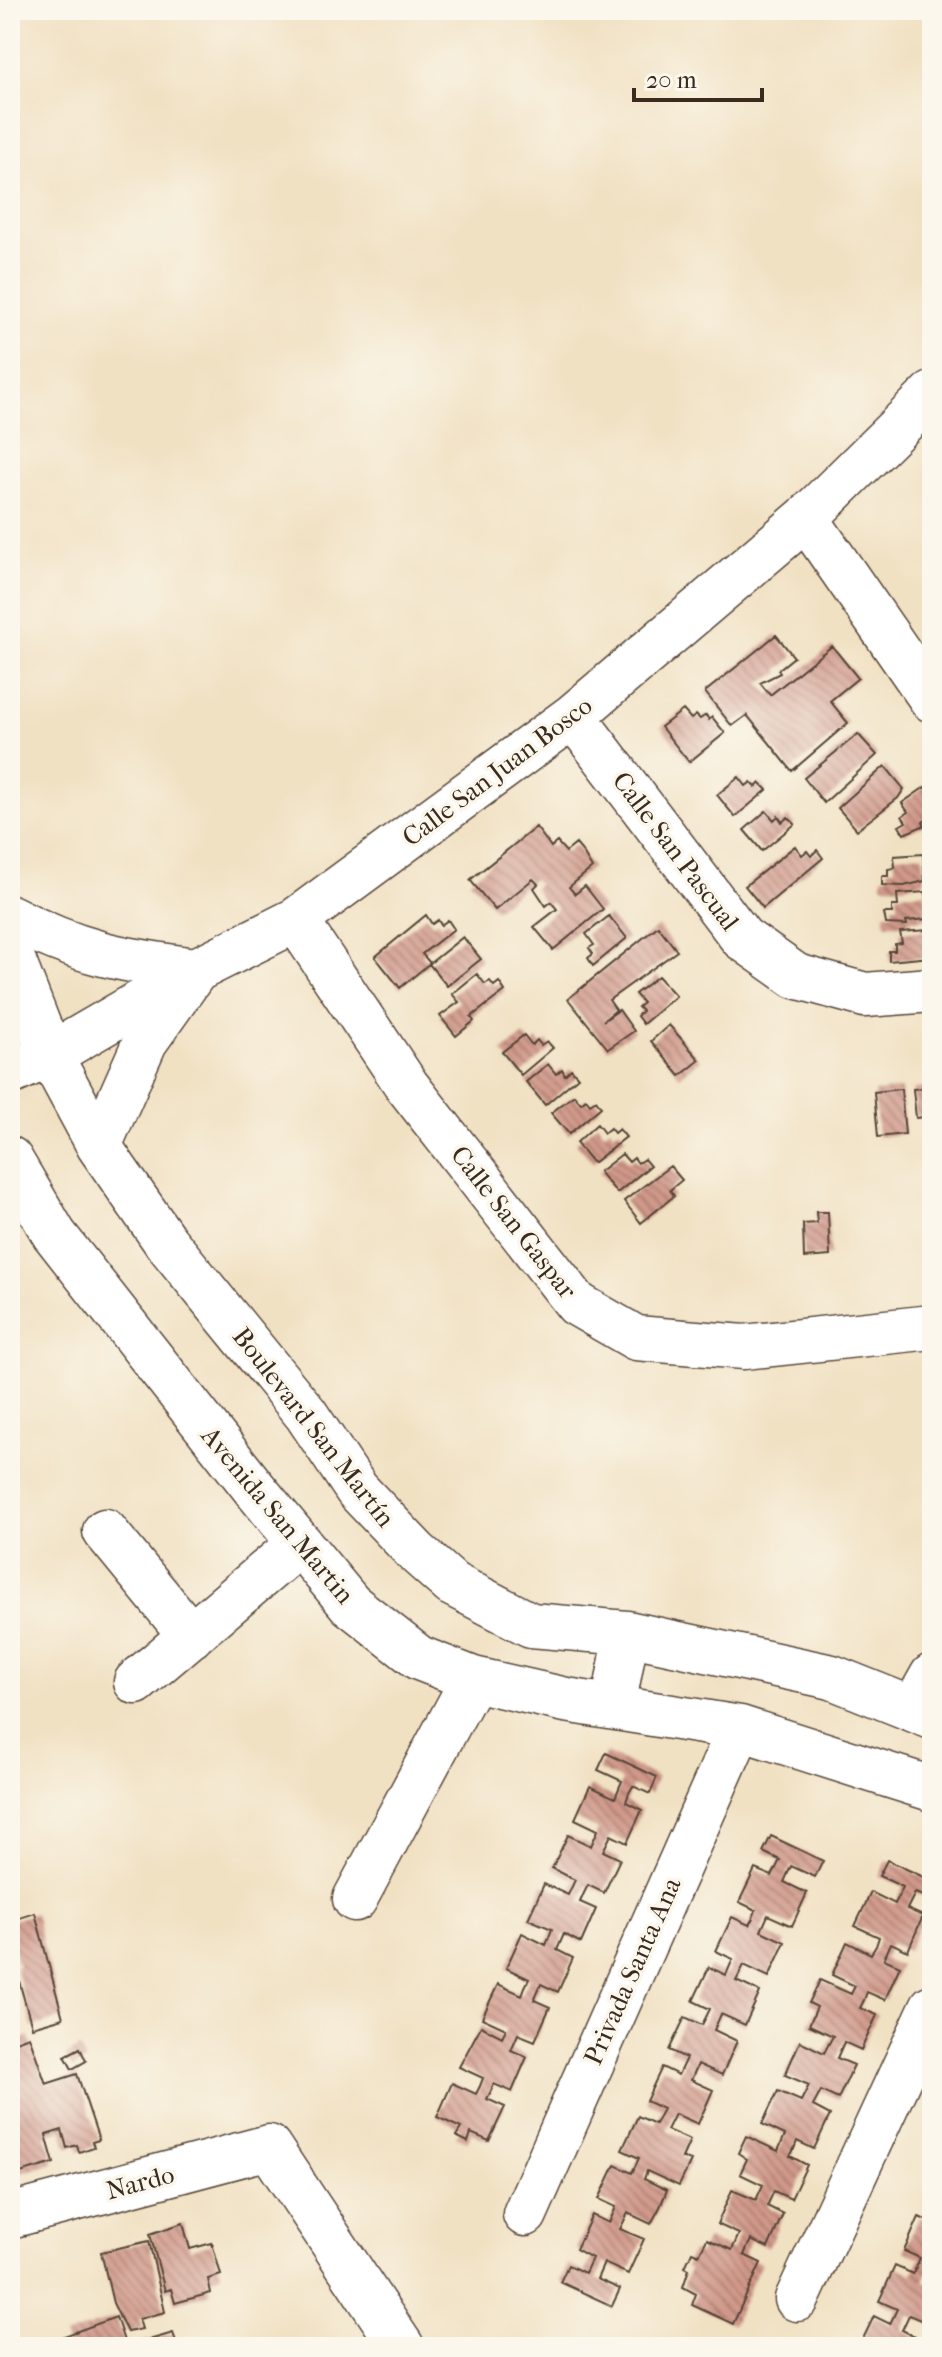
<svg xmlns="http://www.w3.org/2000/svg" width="942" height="2357" font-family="'IM FELL French Canon',serif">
	<defs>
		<pattern id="building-back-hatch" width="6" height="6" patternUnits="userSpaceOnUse" patternTransform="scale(2)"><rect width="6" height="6" fill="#d09889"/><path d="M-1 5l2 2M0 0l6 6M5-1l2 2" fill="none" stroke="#aa7c6f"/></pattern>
	</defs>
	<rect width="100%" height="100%" fill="#fbf7ec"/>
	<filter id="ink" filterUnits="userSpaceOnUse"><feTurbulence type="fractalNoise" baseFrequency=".0125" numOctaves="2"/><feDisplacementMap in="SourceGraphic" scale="16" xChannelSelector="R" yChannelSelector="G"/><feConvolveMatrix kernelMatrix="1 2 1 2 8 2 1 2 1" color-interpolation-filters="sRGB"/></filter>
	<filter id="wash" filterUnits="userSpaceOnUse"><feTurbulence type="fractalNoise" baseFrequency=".006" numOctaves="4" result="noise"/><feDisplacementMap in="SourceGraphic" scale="32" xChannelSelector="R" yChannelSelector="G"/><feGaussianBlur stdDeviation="1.8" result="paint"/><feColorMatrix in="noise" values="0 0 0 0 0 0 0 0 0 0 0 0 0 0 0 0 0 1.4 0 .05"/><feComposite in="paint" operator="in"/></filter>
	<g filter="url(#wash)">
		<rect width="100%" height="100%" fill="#f1e1c3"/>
		<g id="blocks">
			<path fill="url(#building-back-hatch)" d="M776,635L794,657L778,670L780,673L760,683L770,695L832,646L858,678L830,701L848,723L792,771L747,715L732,726L705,692Z
				M683,710L691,719L696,715L700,719L706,715L709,720L712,717L725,733L689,762L661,727Z
				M858,734L877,755L824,803L804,778Z
				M885,766L904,789L898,798L857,830L838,808Z
				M739,777L746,786L751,782L756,787L760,783L767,790L735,817L717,795Z
				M925,787L932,798V816L923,822L925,825L904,834L899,826L906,822L902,816L908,812L902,803Z
				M766,811L774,820L778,816L782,822L788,817L795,824L762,851L744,830Z
				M536,827L551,847L557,842L566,852L576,844L582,851L592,868L569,887L575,894L585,886L603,909L553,950L534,927L557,909L551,902L546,906L534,888L538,884L533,879L495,910L470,880Z
				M795,846L802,855L807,851L811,856L817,850L823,858L763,908L745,886Z
				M923,854L925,881L904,886L882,885V876H888V869L895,868L894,856Z
				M926,892L928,919L906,921L907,925L886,924L884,913H892V906H898L897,894Z
				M426,915L432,924L438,920L441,925L448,920L454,929L422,954L430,963L400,988L375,957Z
				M609,916L627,938L593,966L588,958L593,954L589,948L594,945L586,934Z
				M658,926L677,951L609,1000L616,1010L603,1021L619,1010L634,1031L608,1049L568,999Z
				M929,930L931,957L889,961V951H895V944L902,943L900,932Z
				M463,937L481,959L447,986L429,964Z
				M477,974L485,984L490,981L494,986L499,982L505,991L471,1017L474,1021L456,1036L440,1016L459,1002L452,994Z
				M658,976L676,996L643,1024L637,1016L642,1011L638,1007L643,1003L635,994Z
				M669,1025L700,1060L680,1076L651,1041Z
				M524,1035L532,1045L537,1040L541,1045L547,1041L553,1048L521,1075L502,1052Z
				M548,1064L556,1074L562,1069L565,1075L571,1069L578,1077L545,1105L526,1082Z
				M932,1087V1123L925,1124V1117L916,1118L913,1089Z
				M901,1089L905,1134L878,1137L874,1092Z
				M574,1095L581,1103L586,1099L590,1104L596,1100L601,1107L569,1134L551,1113Z
				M597,1124L604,1133L610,1128L614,1133L619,1129L626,1137L593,1163L576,1143Z
				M622,1154L629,1162L634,1158L638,1163L644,1159L650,1166L617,1193L599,1172Z
				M670,1166L682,1180L670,1190L674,1196L641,1223L624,1201Z
				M816,1212H828L830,1256L804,1258L803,1224L817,1223Z
				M606,1753L657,1777L650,1794L633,1786L629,1793L626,1802L642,1810L627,1843L611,1835L603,1851L620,1859L604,1893L588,1885L584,1893L580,1902L596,1909L581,1943L564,1934L557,1950L573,1958L558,1992L541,1984L534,2000L550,2007L535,2041L518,2034L511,2050L527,2057L512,2092L494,2084L491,2091L487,2099L505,2107L489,2141L471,2133L468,2142L456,2136L461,2128L437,2117L452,2083L476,2094L480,2086L483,2078L459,2067L481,2026L502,2037L506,2029L482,2018L498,1984L522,1995L525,1987L529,1979L506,1968L522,1933L546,1945L552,1929L528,1919L544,1884L568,1895L575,1880L552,1868L568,1835L591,1846L598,1830L575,1819L590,1786L615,1798L622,1781L598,1770Z
				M771,1836L823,1861L815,1877L791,1866L784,1882L807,1893L792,1926L768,1915L761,1931L785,1942L769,1977L744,1965L736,1981L760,1992L745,2025L721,2014L714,2030L737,2041L722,2075L698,2064L691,2080L713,2090L698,2124L675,2114L667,2130L690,2140L682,2158L691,2161L679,2186L647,2171L644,2179L667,2190L660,2207L651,2224L628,2213L620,2229L644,2239L628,2274L604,2263L597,2279L620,2289L612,2306L560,2282L568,2265L585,2273L592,2258L576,2249L592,2215L609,2223L616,2207L599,2199L615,2165L632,2173L639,2158L622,2150L638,2116L655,2124L663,2109L646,2101L662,2067L678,2075L686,2058L669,2050L685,2017L702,2025L710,2009L693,2001L709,1967L726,1975L733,1959L716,1951L732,1917L749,1925L753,1918L756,1910L739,1902L755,1869L772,1876L780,1860L763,1852Z
				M887,1860L932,1881V1899L915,1893L907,1909L923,1916L908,1951L891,1943L884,1959L900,1966L885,2000L867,1992L864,2000L860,2008L877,2015L861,2050L844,2042L837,2058L854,2065L838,2099L821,2091L813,2106L830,2115L814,2149L797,2141L794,2149L790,2156L807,2165L791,2199L774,2191L767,2206L783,2214L768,2248L751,2240L747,2248L744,2255L761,2263L733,2324L692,2305L696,2294L683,2287L689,2269L685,2267L692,2252L699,2255L707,2239L732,2250L739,2234L717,2224L732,2190L756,2200L763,2185L740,2174L747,2159L738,2153L746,2136L778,2151L785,2135L762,2124L778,2091L801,2101L809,2085L785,2075L800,2041L824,2053L833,2036L809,2025L817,2007L809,2003L820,1980L851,1994L855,1986L832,1975L847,1942L871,1954L876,1946L879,1937L855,1926L871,1892L895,1904L903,1887L879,1876Z
				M35,1913L63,2018L32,2027L15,1967L18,1966L10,1938V1921Z
				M29,2036L46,2084L77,2074L99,2140L92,2142L94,2147L79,2152L77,2145L67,2148L62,2130L46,2135L54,2163L10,2176V2043Z
				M80,2048L86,2061L72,2069L65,2056Z
				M919,2217L932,2223V2264L924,2281L932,2285V2325L909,2315L902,2330L926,2342L923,2347H859L874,2316L890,2324L897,2309L879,2301L895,2266L913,2274L920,2258L904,2251Z
				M183,2223L190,2249L212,2243L221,2275L208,2279L211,2293L175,2303L171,2289L165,2291L150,2234Z
				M149,2241L165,2312L139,2319L142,2329L127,2332L113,2303L101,2252Z
				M116,2317L126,2347H68L64,2336Z
				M173,2333L178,2347H129V2346Z"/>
		</g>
	</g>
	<g filter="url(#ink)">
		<use href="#blocks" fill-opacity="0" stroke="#564537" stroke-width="2"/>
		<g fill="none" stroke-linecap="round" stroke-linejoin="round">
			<g stroke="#564537" stroke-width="47">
				<path id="minor" d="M806,518L932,700
					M573,716L742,938L796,976L865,995L932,990
					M10,917C78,953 121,960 196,970L145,1042L99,1146
					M296,920L407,1086L577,1304L636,1338L744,1347L932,1327
					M10,952L50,1055L99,1146L165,1241L306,1414L357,1490L416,1552L452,1584L531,1625L627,1633L832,1677L932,1717
					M10,1073L50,1055L196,970L296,920L573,716L806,518L932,394
					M10,1159L54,1234L254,1488L350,1604L419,1658L473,1679L566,1700L740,1728L932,1789
					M105,1531L191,1636
					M136,1682L300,1543
					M613,1707L627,1633
					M914,1708L932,1676
					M355,1899L473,1679
					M525,2214L740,1728
					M10,2216L269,2147L402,2347
					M797,2299L932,2007"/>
			</g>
			<use href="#minor" stroke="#fff" stroke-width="44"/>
		</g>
	</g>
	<g text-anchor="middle" stroke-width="7" stroke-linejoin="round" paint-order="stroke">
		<g font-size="26" fill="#3b2a1e" stroke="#fbf7ec">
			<text transform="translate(497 771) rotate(-37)" y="9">Calle San Juan Bosco</text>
			<text transform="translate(676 851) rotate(53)" y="9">Calle San Pascual</text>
			<text transform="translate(514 1222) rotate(52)" y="9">Calle San Gaspar</text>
			<text transform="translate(314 1427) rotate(52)" y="9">Boulevard San Martín</text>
			<text transform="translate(278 1515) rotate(50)" y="9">Avenida San Martin</text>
			<text transform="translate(632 1971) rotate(-66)" y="9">Privada Santa Ana</text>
			<text transform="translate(140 2182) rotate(-15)" y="9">Nardo</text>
		</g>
	</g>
	<rect width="942" height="2357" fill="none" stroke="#fbf7ec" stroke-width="40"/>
	<path d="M634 88v12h128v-12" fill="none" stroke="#3b2a1e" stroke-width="4"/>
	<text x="646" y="88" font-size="24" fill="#3b2a1e" stroke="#fbf7ec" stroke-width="6" paint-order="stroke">20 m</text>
</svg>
